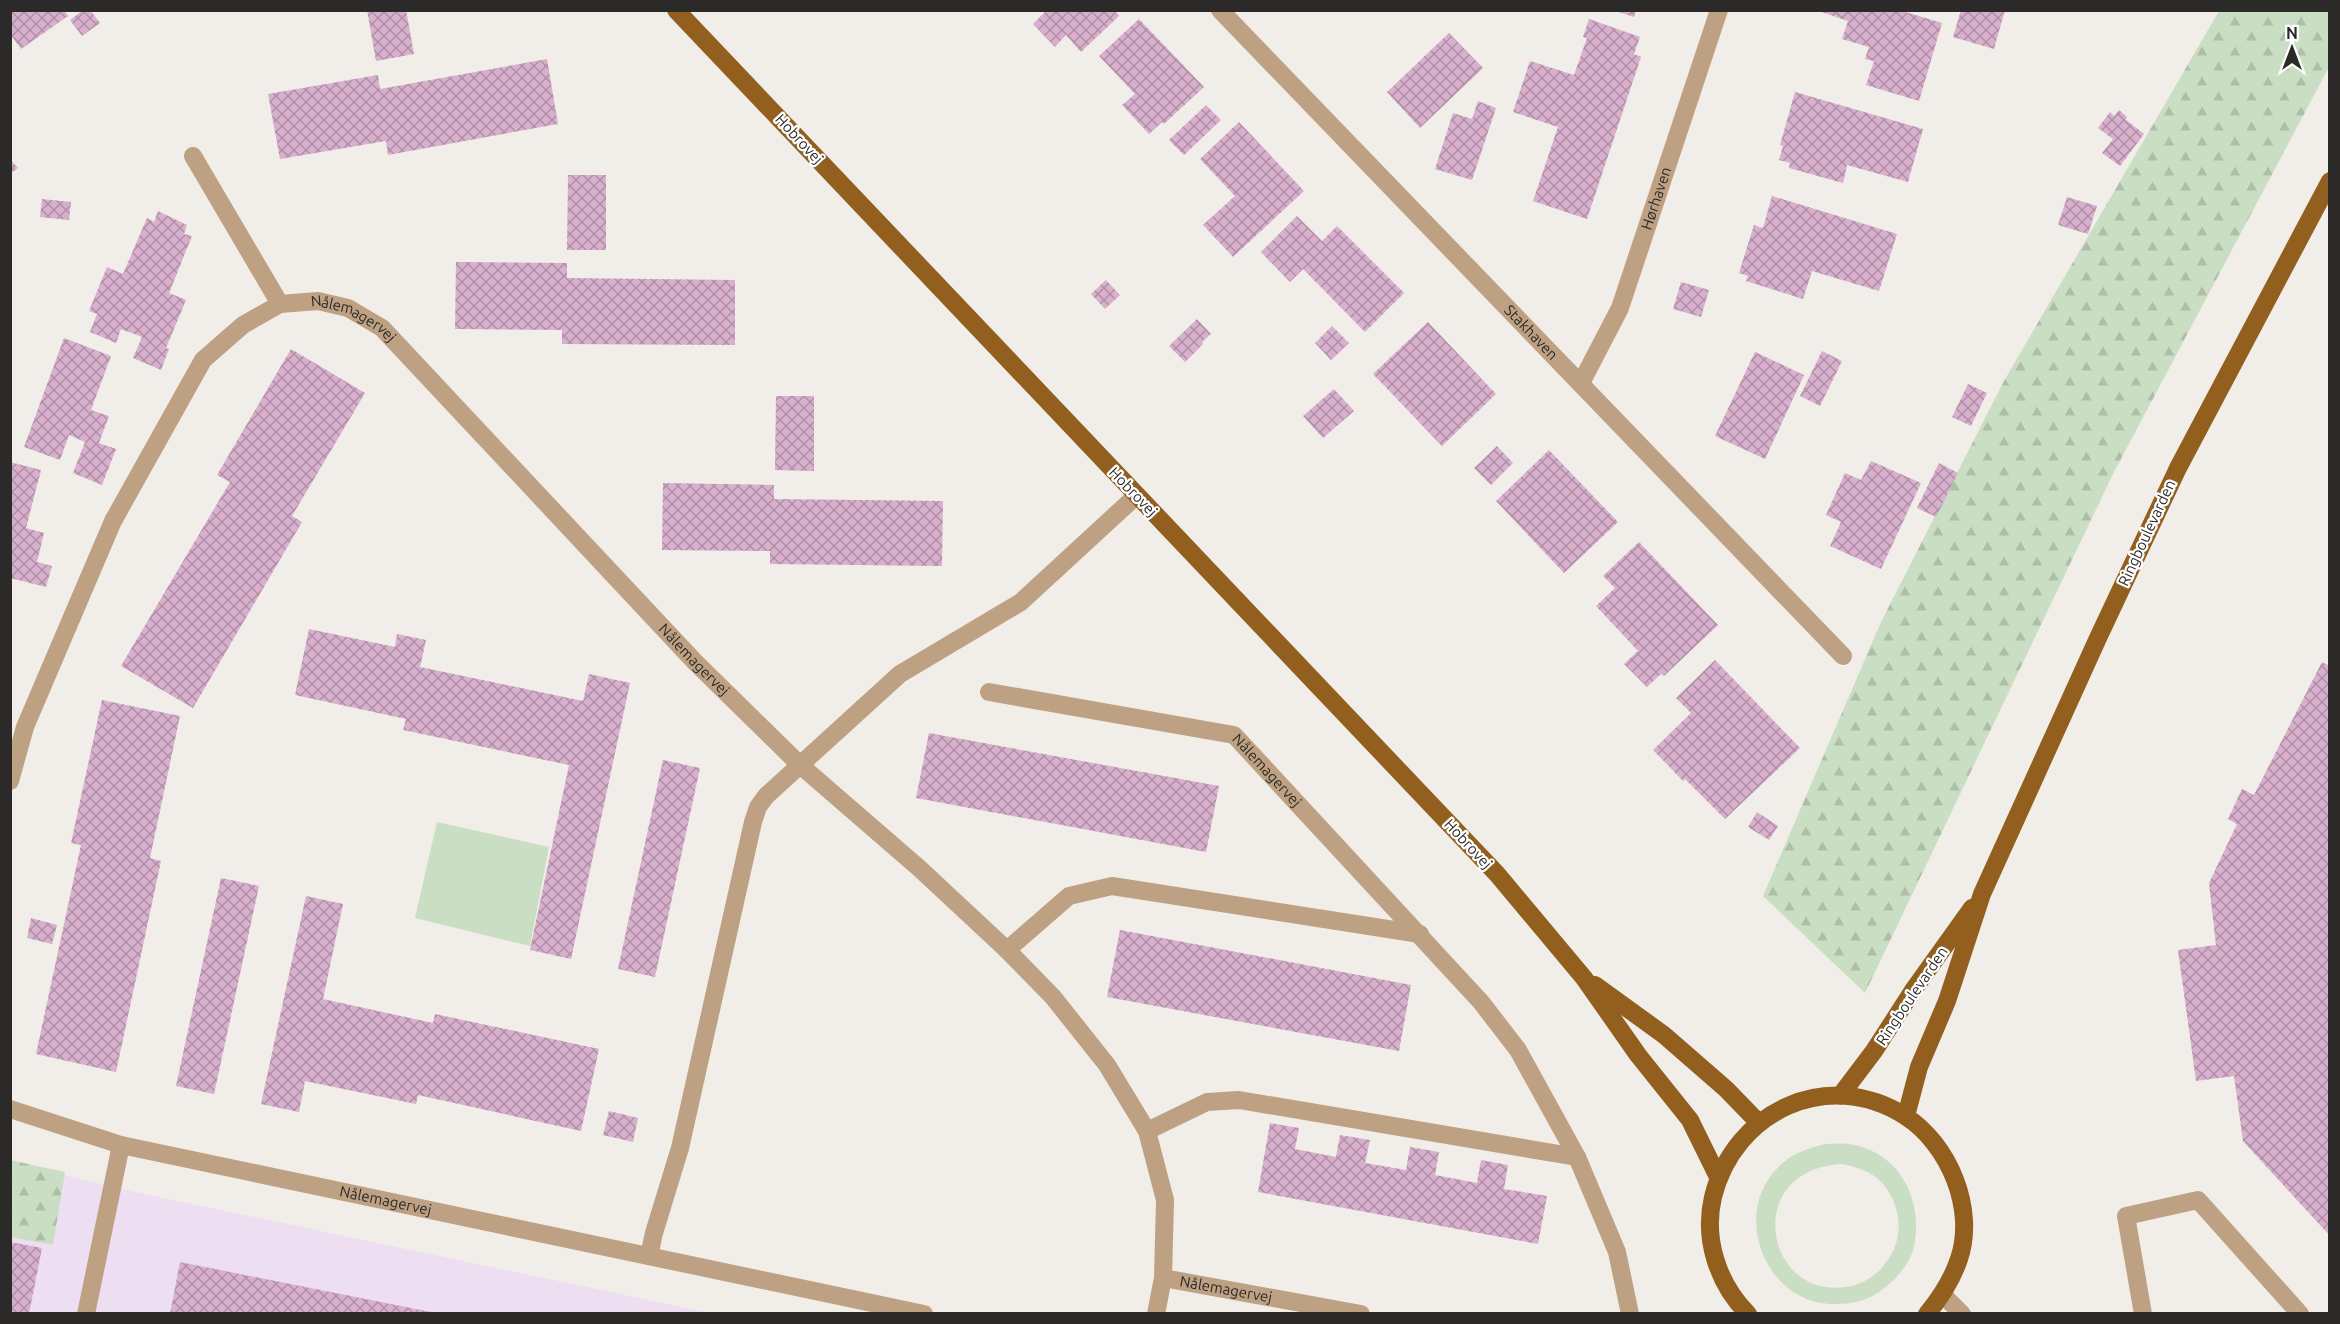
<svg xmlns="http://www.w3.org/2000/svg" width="2340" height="1324" font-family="Ubuntu,sans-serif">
	<defs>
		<pattern id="forest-firs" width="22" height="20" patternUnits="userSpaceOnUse" patternTransform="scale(1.5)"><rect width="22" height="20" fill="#cadec3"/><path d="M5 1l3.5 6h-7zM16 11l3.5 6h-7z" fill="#aebfa8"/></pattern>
		<pattern id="building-cross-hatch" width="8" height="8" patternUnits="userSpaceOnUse" patternTransform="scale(1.5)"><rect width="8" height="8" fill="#d8b0cd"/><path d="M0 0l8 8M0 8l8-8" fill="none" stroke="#af8fa6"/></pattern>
	</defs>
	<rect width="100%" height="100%" fill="#f1ede8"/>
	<path fill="#eddef1" d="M11,1163L130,1191L710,1313L11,1314Z"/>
	<path fill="#cadec3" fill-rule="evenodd" d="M437,822L549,847L530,946L415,918Z
		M1825,1144C1833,1144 1841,1143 1848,1144C1897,1150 1922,1196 1915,1241C1912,1263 1896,1280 1879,1292C1866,1301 1851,1304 1836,1304C1764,1306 1727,1208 1784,1162C1796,1152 1810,1148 1825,1144ZM1843,1164C1855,1167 1867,1170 1877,1178C1898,1196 1905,1229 1892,1253C1882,1272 1866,1284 1846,1287C1763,1299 1742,1168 1843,1164Z"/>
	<path fill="url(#forest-firs)" d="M2219,11H2329V67L2113,474L1865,993L1763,896L1881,622L2004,381Z
		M10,1160L65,1172L53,1245L11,1237Z"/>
	<path fill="url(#building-cross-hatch)" d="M10,10H64L68,16L21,49L10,34Z
		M83,10H90L100,23L82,36L70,20Z
		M367,10H406L414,54L376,61Z
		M1047,10H1114L1119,16L1081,52L1066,35L1055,47L1033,24Z
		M1613,10H1636L1634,17Z
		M1816,10H1899L1942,23L1919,101L1866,85L1874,61L1865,59L1869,47L1842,39L1848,21Z
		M1961,10H2005L1994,49L1953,37Z
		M1139,19L1204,87L1164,124L1162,122L1149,134L1122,105L1135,94L1099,56Z
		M1589,19L1640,37L1634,54L1641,57L1587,219L1533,201L1558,127L1513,112L1530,61L1574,75L1587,38L1583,37Z
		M1449,33L1483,68L1420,128L1387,92Z
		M547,59L558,124L388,155L386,141L280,159L268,94L378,75L380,89Z
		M1795,92L1923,129L1908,182L1847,165L1843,183L1789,168L1790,163L1779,160L1783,146L1780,145Z
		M1478,101L1496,108L1472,180L1435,169L1453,113L1472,119Z
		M1206,105L1221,120L1184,155L1169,140Z
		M2119,110L2127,117L2125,119L2144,134L2120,166L2102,153L2113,139L2098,128L2110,112L2114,116Z
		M1239,122L1304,191L1233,257L1203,225L1235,196L1200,159Z
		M10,159L18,168L10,174Z
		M568,175H606V250H567Z
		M1772,196L1897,234L1879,291L1812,271L1803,299L1746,281L1748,276L1739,273L1754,225L1763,228Z
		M2067,197L2097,206L2088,234L2058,225Z
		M42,199L71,202L69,220L40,217Z
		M158,211L187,225L184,234L192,236L169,293L186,300L166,348L169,349L161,370L133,358L142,337L121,329L116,343L90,332L97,314L89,311L107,267L123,274L147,218L154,222Z
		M1297,216L1322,241L1337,226L1404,293L1365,332L1303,269L1290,282L1261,252Z
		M456,262L567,263V278L735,280V345L562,344V330L455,329Z
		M1106,280L1120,295L1105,309L1091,294Z
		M1681,282L1709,290L1701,317L1673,309Z
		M1197,319L1211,334L1202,342L1203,344L1185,362L1169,346Z
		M1428,322L1496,394L1442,446L1373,374Z
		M1332,326L1349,343L1331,360L1315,343Z
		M64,338L111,356L91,410L109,416L99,443L116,449L102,485L73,473L85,442L69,435L60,460L24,447Z
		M291,349L365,393L292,516L302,522L193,708L121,666L230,482L217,475Z
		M1822,351L1842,361L1820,406L1800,396Z
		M1755,352L1804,375L1765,459L1715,436Z
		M1968,384L1987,393L1971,426L1952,417Z
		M1334,389L1354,411L1323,438L1303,416Z
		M776,396H814V471L775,470Z
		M1497,446L1513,463L1491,485L1474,468Z
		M1549,450L1618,522L1564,573L1496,501Z
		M1871,461L1921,483L1881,569L1830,546L1841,522L1826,515L1845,473L1861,480Z
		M10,462L41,470L26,528L44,533L37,562L52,566L46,587L10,578L12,559H10Z
		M1939,463L1958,473L1936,517L1917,508Z
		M663,483L774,485V499L943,501L942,566L770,564V551L662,550Z
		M1639,542L1718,625L1664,676L1661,674L1647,687L1624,664L1638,651L1596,606L1615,588L1603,576Z
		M309,629L395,647L397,634L426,640L420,667L583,701L589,674L630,683L571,959L530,950L569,765L403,730L406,719L295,695Z
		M1715,660L1800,748L1725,819L1685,779L1683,781L1653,750L1691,713L1676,698Z
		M2322,662L2330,666V1236L2243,1141L2234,1076L2196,1081L2178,950L2216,945L2209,883L2237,824L2228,819L2242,789L2254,795Z
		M102,700L180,716L150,858L161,861L116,1072L36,1054L81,845L71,843Z
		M929,733L1219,786L1206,852L916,798Z
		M663,760L700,768L655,977L618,969Z
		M1757,812L1778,826L1769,840L1748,827Z
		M221,878L259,886L214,1094L176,1086Z
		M306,896L343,904L323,999L433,1023L435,1014L599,1049L581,1131L418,1095L416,1104L305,1081L299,1112L261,1104Z
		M31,918L57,925L52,944L27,938Z
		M1120,930L1411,985L1399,1051L1107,997Z
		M609,1111L638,1118L633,1142L603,1135Z
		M1270,1123L1299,1128L1295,1149L1336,1157L1340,1135L1370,1140L1365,1163L1406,1170L1410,1147L1439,1152L1435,1175L1477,1183L1481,1160L1508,1165L1504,1189L1547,1196L1538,1244L1258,1192Z
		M10,1242L42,1248L29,1314H10Z
		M180,1262L431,1312V1314H170Z"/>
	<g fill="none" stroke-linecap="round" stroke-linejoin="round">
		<g stroke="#bea182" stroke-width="18">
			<path id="s1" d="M1220,10L1843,656"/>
			<path d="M193,156L280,304"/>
			<path id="s2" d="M1581,383L1620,308L1719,10"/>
			<path id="s3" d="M989,692L1234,735L1481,1002L1518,1050L1577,1157L1617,1252L1630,1314"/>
			<path id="s4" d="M10,781L25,727L113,521L203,360L243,325L280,304L318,301L348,308L382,328L695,662L800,765L919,868L1007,950L1053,997L1107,1065L1147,1131L1165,1200L1163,1278L1156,1314"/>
			<path d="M1007,950L1069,896L1112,886L1420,934"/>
			<path id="s5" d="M10,1109L121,1145L924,1314"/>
			<path d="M1147,1131L1207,1102L1239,1100L1577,1157"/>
			<path d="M649,1256L654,1233L680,1148L753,822L758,807L766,796L900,674L1021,602L1136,496"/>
			<path id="s6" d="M1163,1278L1361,1314"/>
			<path d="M1943,1295L1962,1314"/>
			<path d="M86,1314L121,1145"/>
			<path d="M2143,1314L2126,1216L2198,1200L2300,1314"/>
		</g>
		<path stroke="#925f1e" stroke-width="18" d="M676,10L1497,874L1584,978L1638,1055L1690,1120L1718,1177
			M1595,985L1664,1035L1726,1089L1759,1123
			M1840,1096L1874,1051L1914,989L1972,908
			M1906,1116L1919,1067L1947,1001L1982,894L2098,638L2178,468L2330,181
			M1748,1314C1718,1284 1703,1239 1713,1197C1734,1111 1828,1067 1905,1116C1949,1144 1976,1209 1959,1259C1952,1280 1941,1297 1927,1314"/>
	</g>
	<g text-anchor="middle" stroke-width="4.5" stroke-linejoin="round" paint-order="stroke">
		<g font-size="15" fill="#2b2a28" stroke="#fff">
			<text transform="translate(799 139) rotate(47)" y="5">Hobrovej</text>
			<text dy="5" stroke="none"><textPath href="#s2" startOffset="200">Hørhaven</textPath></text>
			<text dy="5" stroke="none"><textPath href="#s4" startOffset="638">Nålemagervej</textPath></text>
			<text dy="5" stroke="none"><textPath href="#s1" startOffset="448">Stakhaven</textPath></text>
			<text transform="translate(1133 492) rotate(46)" y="5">Hobrovej</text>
			<text transform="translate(2147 533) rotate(-65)" y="5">Ringboulevarden</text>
			<text dy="5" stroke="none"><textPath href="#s4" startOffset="1124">Nålemagervej</textPath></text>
			<text dy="5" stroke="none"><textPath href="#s3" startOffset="297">Nålemagervej</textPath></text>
			<text transform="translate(1468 844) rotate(47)" y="5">Hobrovej</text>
			<text transform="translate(1912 996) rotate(-56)" y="5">Ringboulevarden</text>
			<text dy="5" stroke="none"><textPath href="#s5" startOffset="387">Nålemagervej</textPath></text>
			<text dy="5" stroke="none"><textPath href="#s6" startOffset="64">Nålemagervej</textPath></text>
		</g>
	</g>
	<rect width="2340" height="1324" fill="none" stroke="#2b2a28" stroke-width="24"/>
	<g transform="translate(2292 48)" stroke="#ffffff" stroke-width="4.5" paint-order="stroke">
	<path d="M0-4.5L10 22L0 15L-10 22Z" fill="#2b2a28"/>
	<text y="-9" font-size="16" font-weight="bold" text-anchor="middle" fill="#2b2a28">N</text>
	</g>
</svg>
